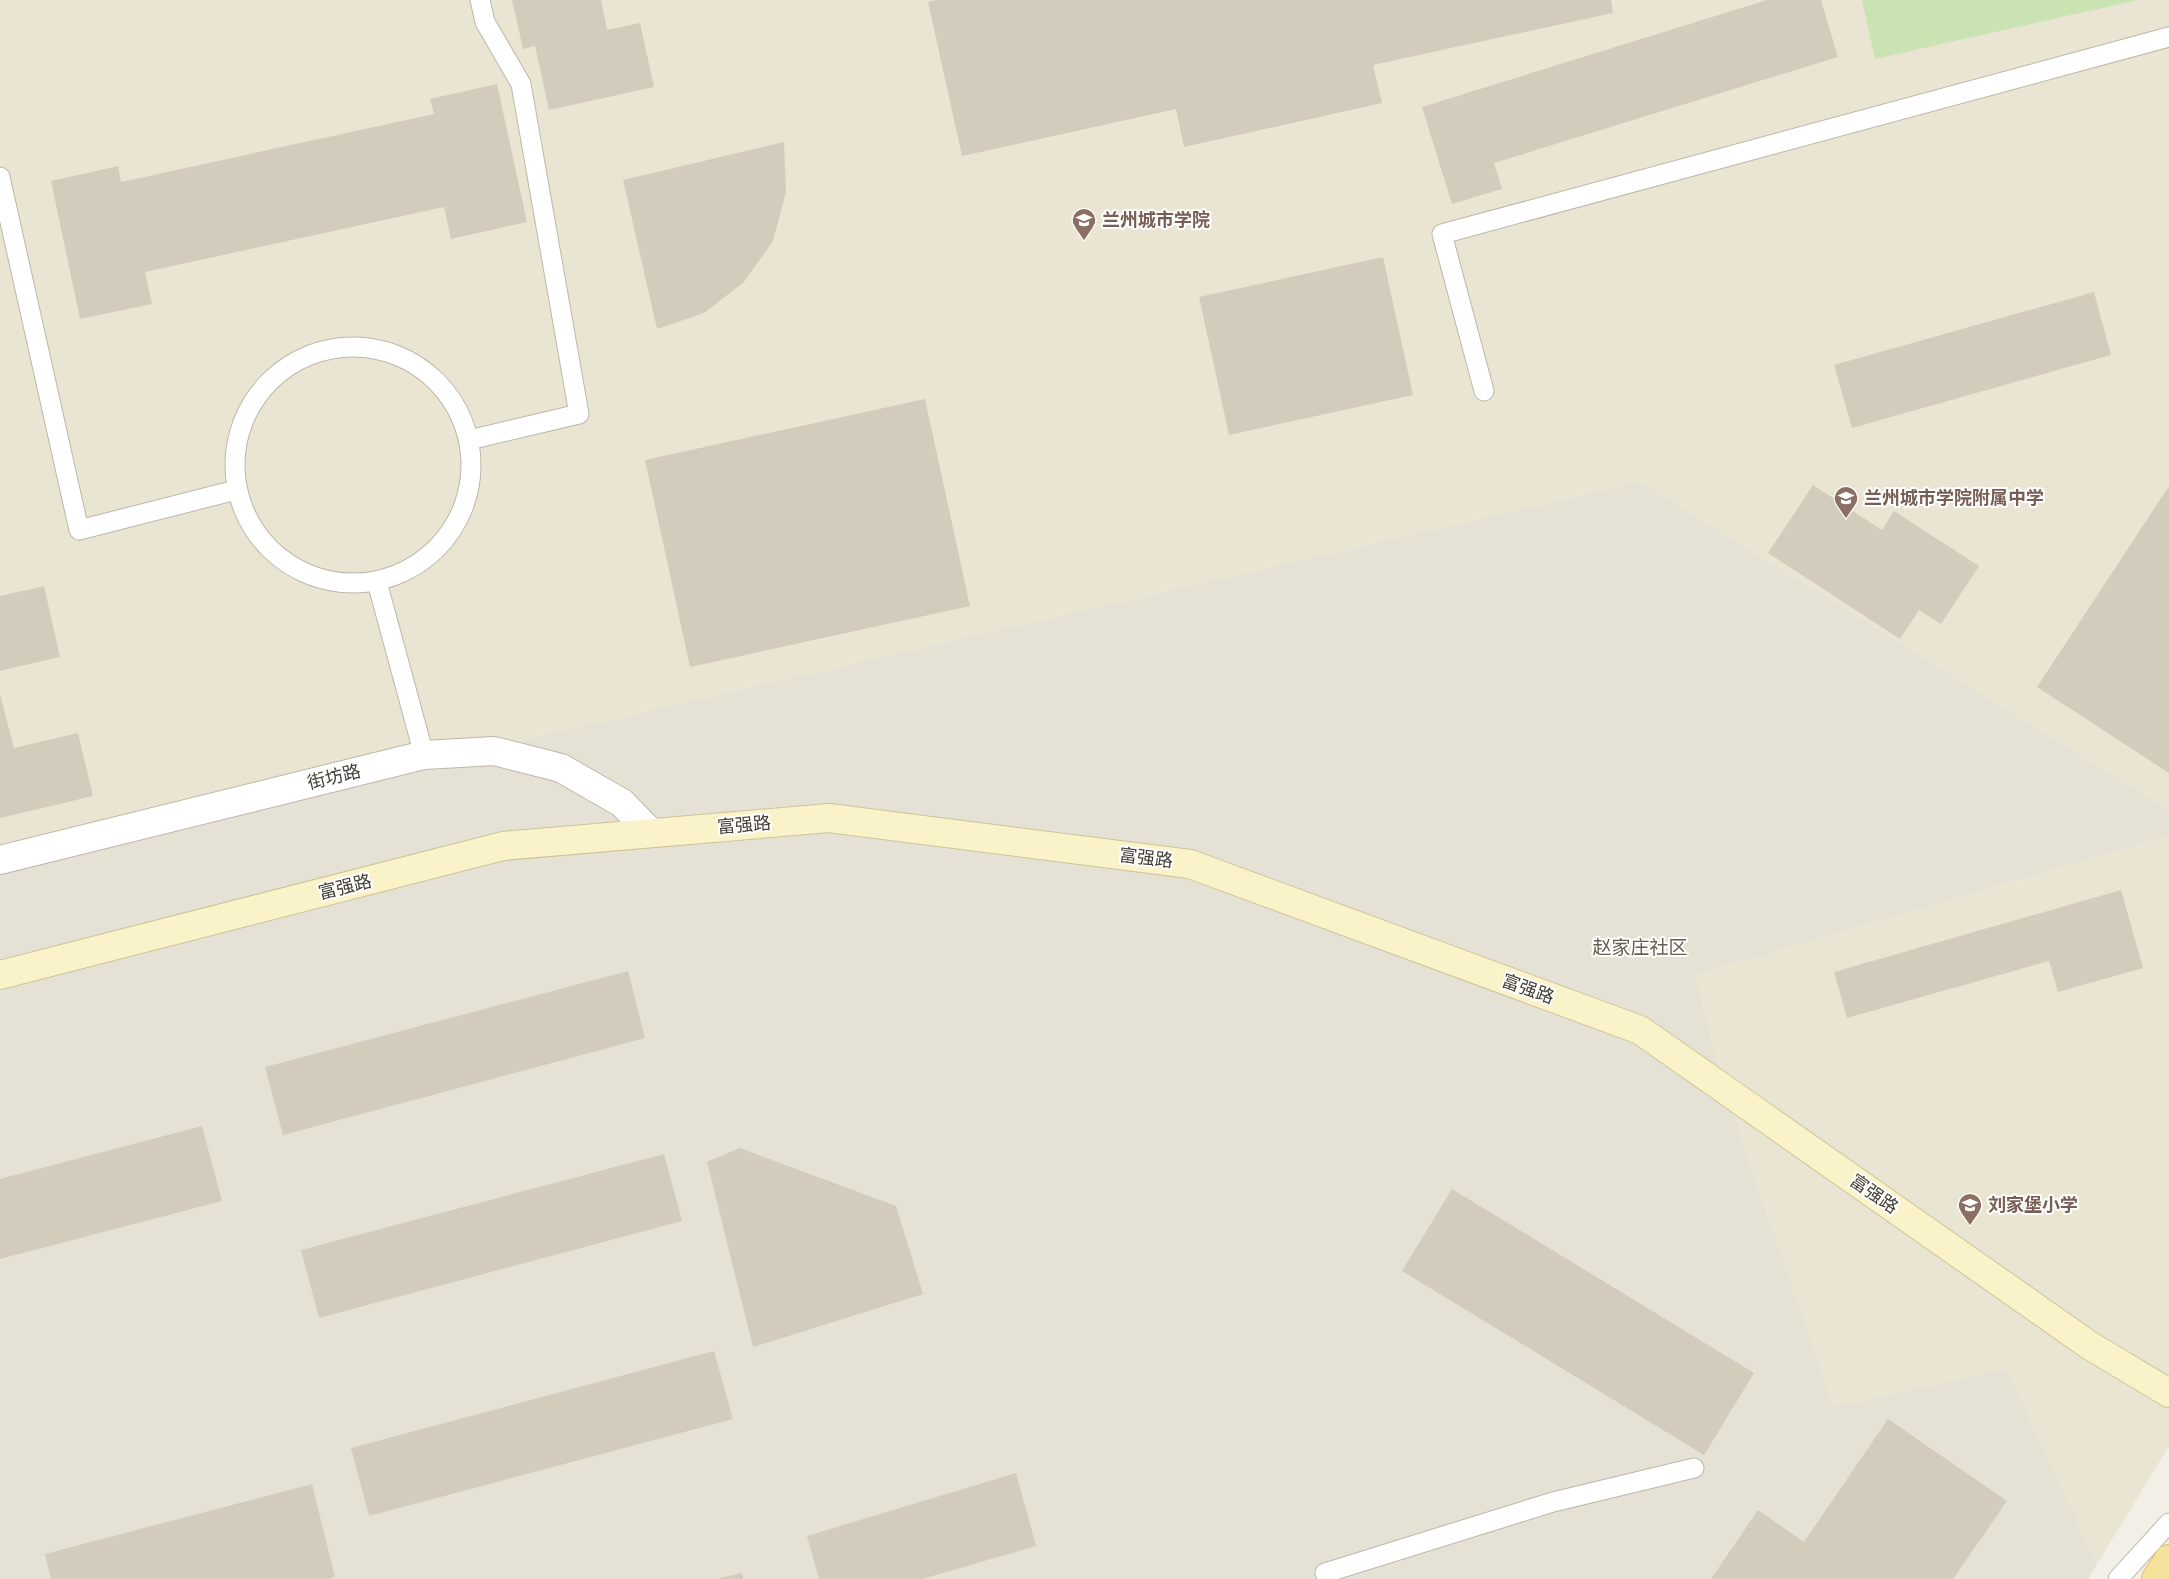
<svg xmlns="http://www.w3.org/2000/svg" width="2169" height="1579" font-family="Ubuntu,'Noto Sans SC',sans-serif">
	<rect width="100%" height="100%" fill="#f2efe7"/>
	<path fill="#e5e1d5" d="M1641,482L2169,810V836L1695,975L1833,1407L2007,1369L2097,1564L2088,1579H0V865L437,760Z"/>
	<path fill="#eae5d2" d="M0,0H2169V810L1641,482L437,760L0,865Z
		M2169,836V1446L2097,1564L2007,1369L1833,1407L1722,1083L1695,975Z"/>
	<path fill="#cae3b2" d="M1862,0H2138L1875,59Z"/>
	<path fill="#d3ccbd" d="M512,0H601L607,30L640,23L654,87L549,110L535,46L523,49Z
		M936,0H1611L1613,13L1373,65L1382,103L1184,147L1176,109L962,156L928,2Z
		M1767,0H1821L1838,57L1494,163L1502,189L1452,204L1422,107Z
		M497,84L527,222L451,239L444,207L145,272L152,304L80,319L51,181L118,166L121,182L434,114L430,99Z
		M784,142L786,192L773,241L744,282L704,313L657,329L623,180Z
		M1383,257L1413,395L1229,435L1199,297Z
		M2094,292L2111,355L1852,428L1834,365Z
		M925,399L970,606L690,667L645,460Z
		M1813,485L1882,530L1894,511L1979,566L1941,624L1919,610L1900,639L1768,553Z
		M2169,486V773L2037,687Z
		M44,586L60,657L0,671V596Z
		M0,694L14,748L78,733L93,796L0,818Z
		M2121,890L2143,968L2058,992L2049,961L1847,1018L1834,972Z
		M628,971L645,1038L283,1135L265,1067Z
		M202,1126L222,1201L0,1259V1179Z
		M740,1148L896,1206L923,1294L753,1347L707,1162Z
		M664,1154L682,1221L319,1318L301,1250Z
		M1452,1189L1754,1373L1704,1455L1402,1271Z
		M714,1351L733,1419L369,1516L351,1448Z
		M1888,1419L2007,1501L1953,1579H1711L1758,1510L1804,1542Z
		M1016,1473L1036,1546L922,1579H819L807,1536Z
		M312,1484L335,1577L328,1579H51L45,1554Z
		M742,1573L743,1579H720V1578Z"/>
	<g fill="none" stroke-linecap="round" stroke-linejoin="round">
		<g stroke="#bdb7aa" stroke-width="21">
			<path id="lane" d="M0,177L79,530L236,490
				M235 465a118 118 0 1 1 236 0a118 118 0 1 1-236 0Z
				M1484,391L1442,234L2169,37
				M469,440L579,414L521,84L485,22L480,0
				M377,582L424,755
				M1325,1573L1553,1502L1694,1468
				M2118,1579L2169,1523"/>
		</g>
		<g stroke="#bdb7aa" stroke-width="30">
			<path id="street" d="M0,860L424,755L494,751L561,768L622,803L651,833"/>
		</g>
		<g stroke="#cec499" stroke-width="30">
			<path id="secondary" d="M0,975L503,846L829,818L1190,864L1640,1030L2089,1345L2169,1393"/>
		</g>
		<g stroke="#dac16c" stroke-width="30">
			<path id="primary" d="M2156,1579L2169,1559"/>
		</g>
		<use href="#lane" stroke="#fff" stroke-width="19"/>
		<use href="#street" stroke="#fff" stroke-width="28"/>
		<use href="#secondary" stroke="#faf2c8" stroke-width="28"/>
		<use href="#primary" stroke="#f6e29b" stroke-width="28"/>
	</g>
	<defs>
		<g id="school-pin" transform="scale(1.25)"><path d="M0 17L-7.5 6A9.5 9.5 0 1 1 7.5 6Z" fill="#8d6e63" stroke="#fff"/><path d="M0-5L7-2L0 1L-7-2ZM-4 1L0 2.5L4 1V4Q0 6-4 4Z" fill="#fff"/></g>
	</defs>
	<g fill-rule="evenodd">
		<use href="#school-pin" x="1084" y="220"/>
		<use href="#school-pin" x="1846" y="498"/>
		<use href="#school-pin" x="1970" y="1205"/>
	</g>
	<g text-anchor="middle" stroke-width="4" stroke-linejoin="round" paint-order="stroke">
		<g font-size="18" font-weight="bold" fill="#785e54" stroke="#fff" text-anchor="start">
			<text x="1102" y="226">兰州城市学院</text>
			<text x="1864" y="504">兰州城市学院附属中学</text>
			<text x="1988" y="1211">刘家堡小学</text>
		</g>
		<g font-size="18" fill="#444036" stroke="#fff">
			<text transform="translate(334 777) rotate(-14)" y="6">街坊路</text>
			<text transform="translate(744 825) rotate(-5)" y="6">富强路</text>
			<text transform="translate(1146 858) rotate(7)" y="6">富强路</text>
			<text transform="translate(345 887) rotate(-14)" y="6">富强路</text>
			<text transform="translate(1528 989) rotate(20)" y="6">富强路</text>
			<text transform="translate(1874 1194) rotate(35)" y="6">富强路</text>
		</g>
		<g font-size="19" fill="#665e4e" stroke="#fff">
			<text x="1640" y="954">赵家庄社区</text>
		</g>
	</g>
</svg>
